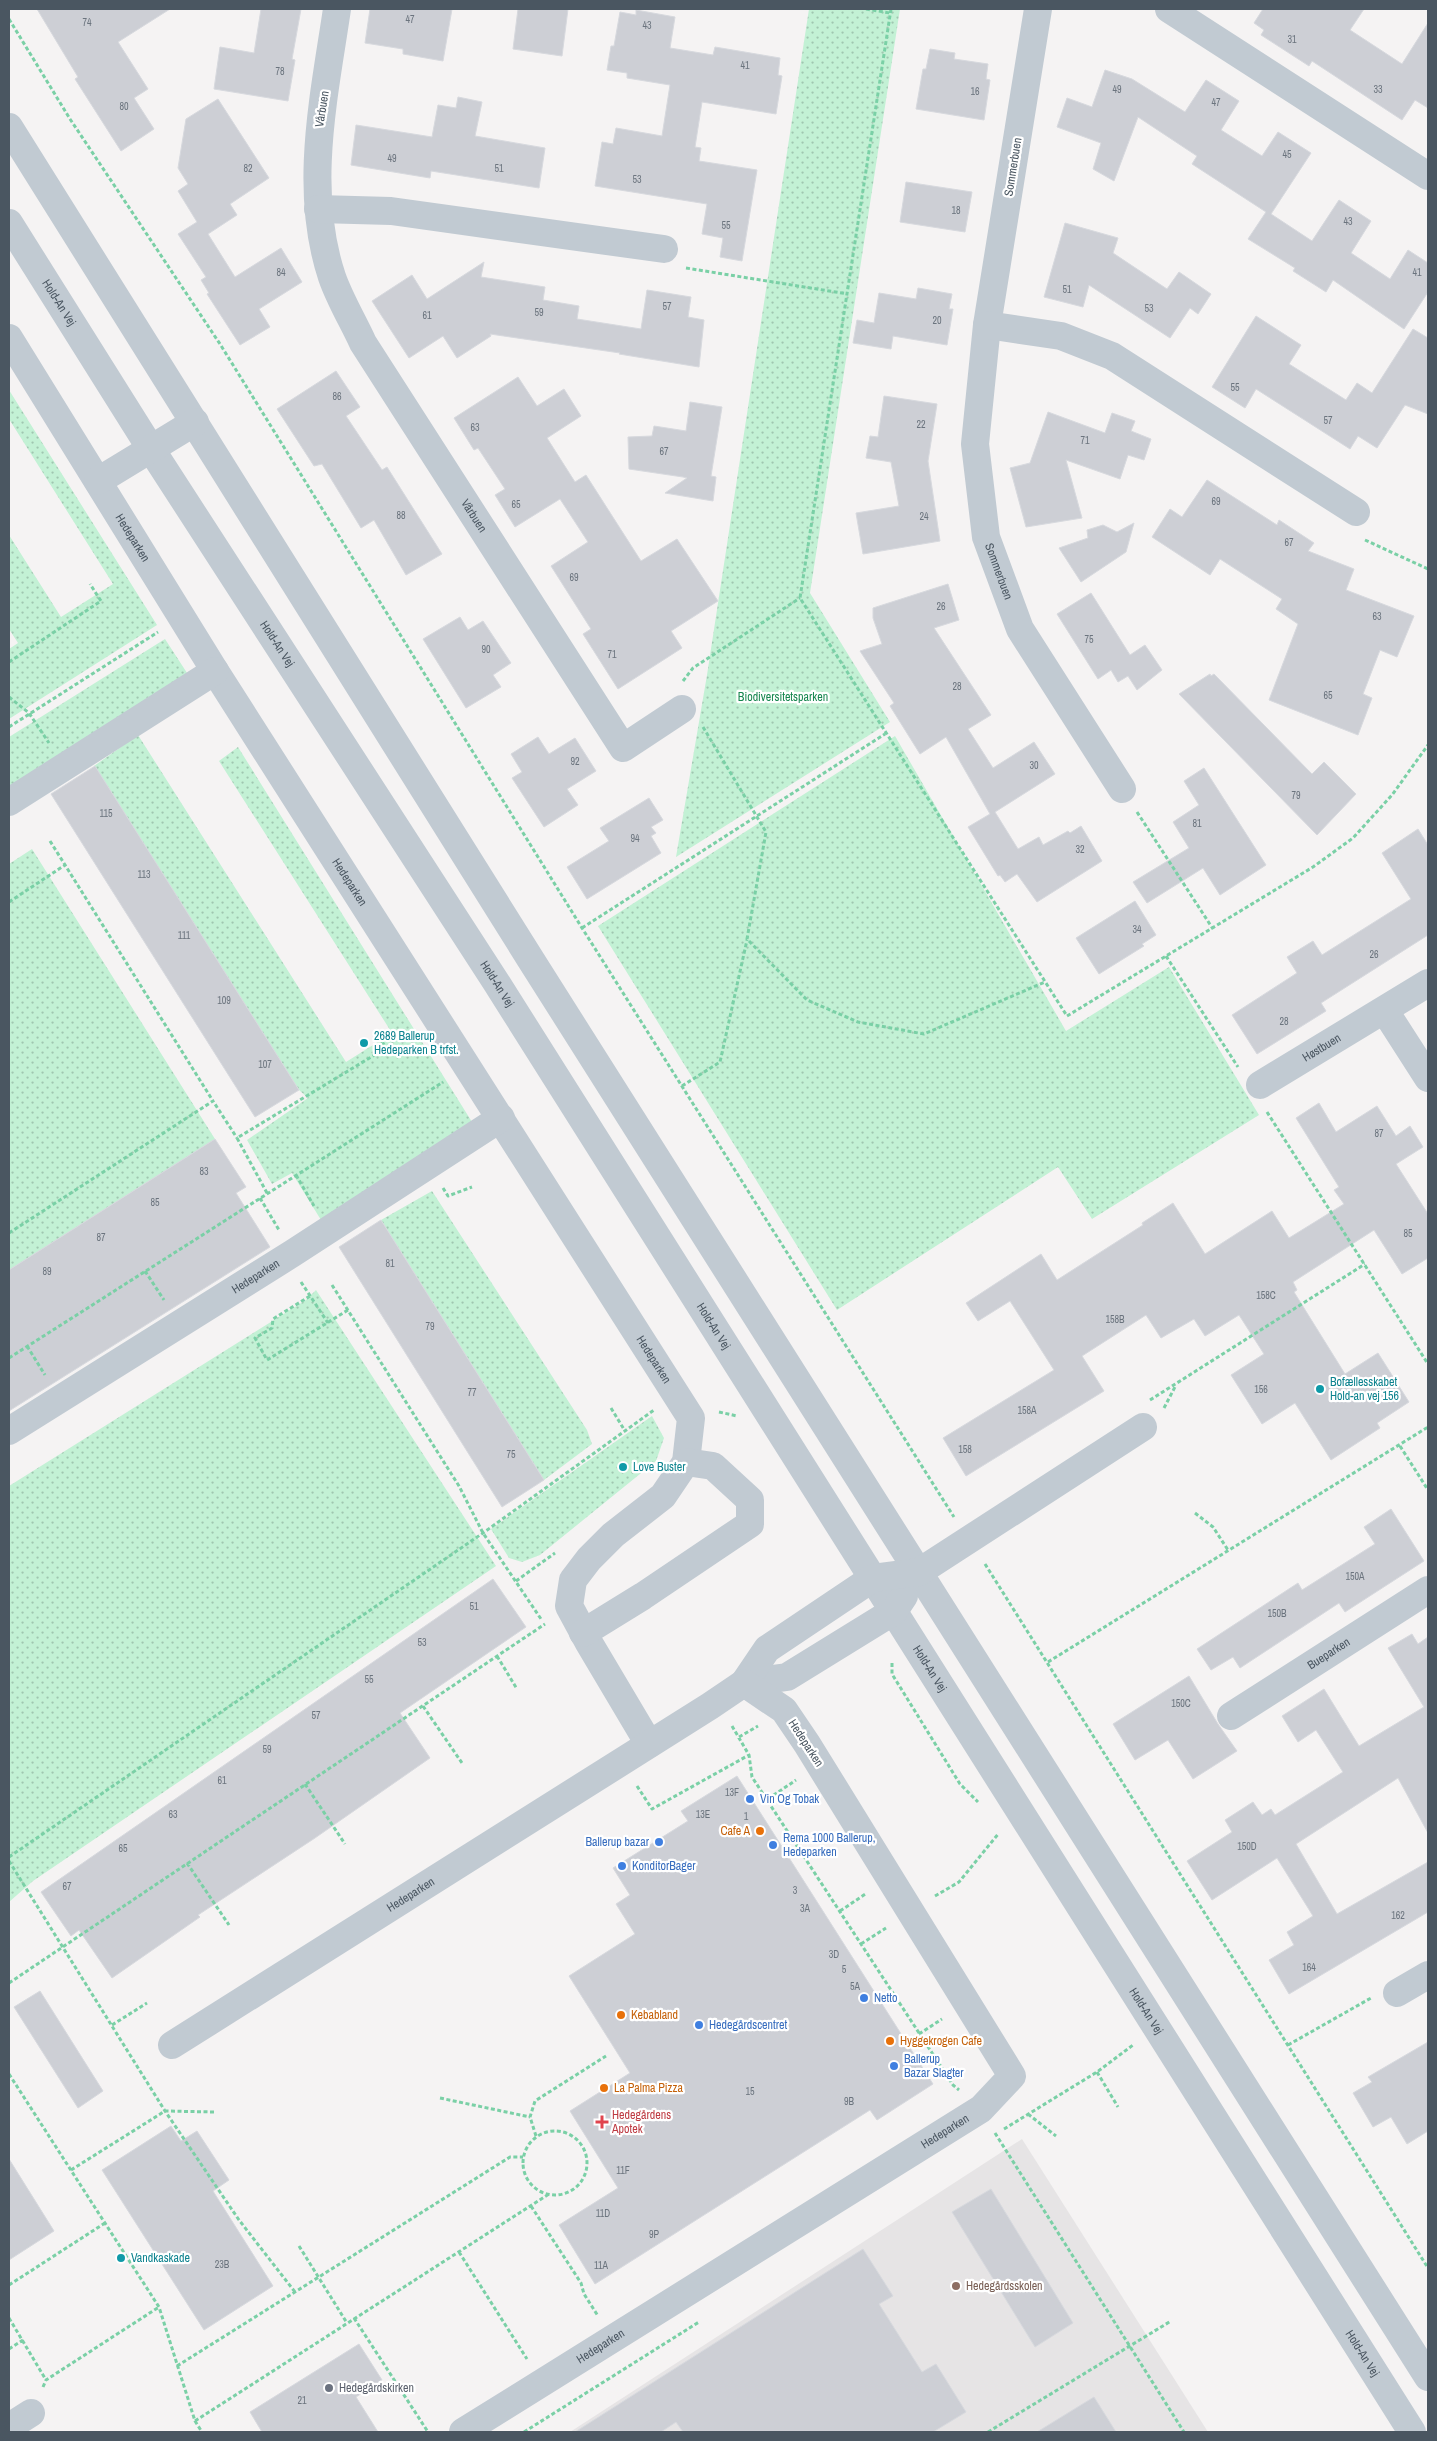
<svg xmlns="http://www.w3.org/2000/svg" width="1437" height="2441" font-family="'Archivo Narrow',sans-serif">
	<defs>
		<pattern id="green-dots" width="8" height="8" patternUnits="userSpaceOnUse" patternTransform="scale(1.25)"><rect width="8" height="8" fill="#c3f1d5"/><path d="M2 2h.1M6 6h.1" fill="none" stroke="#a0c6b0" stroke-width="1.8" stroke-linecap="round"/></pattern>
	</defs>
	<rect width="100%" height="100%" fill="#f5f3f3"/>
	<path fill="#e6e4e5" d="M1022,2139L1208,2432H570Z"/>
	<path fill="url(#green-dots)" d="M809,9H900L810,593L890,722L676,857L707,675Z
		M9,390L157,625L9,719V649L18,643L9,629V535L61,617L113,584L9,419Z
		M165,639L189,676L9,789V737Z
		M138,735L346,1062L392,1033L219,761L238,747L472,1122L321,1220L292,1173L272,1184L247,1140L308,1098L299,1090L94,766Z
		M895,736L1066,1031L1169,967L1259,1115L1092,1219L1058,1167L837,1310L598,926Z
		M32,849L215,1139L9,1270V864Z
		M432,1191L587,1430L592,1444L544,1480L381,1220Z
		M316,1290L496,1566L33,1881L9,1902V1486L306,1300Z
		M652,1416L664,1438L656,1461L540,1555L522,1562L509,1558L491,1529Z"/>
	<path fill="#cdcfd5" stroke="#d7d9de" d="M37,9H170L118,42L148,89L134,98L154,129L121,151L75,79L78,77Z
		M261,9H301L292,59L295,60L288,101L214,89L220,47L254,53Z
		M370,9H452L443,61L403,54V49L365,43Z
		M518,9H568L562,56L513,49Z
		M1263,9H1364L1350,30L1402,64L1428,23V108L1415,100L1402,120L1312,61L1309,66L1261,35L1264,30L1254,23Z
		M636,10L675,17L670,48L713,55L715,47L780,58L778,75L782,76L776,114L702,102L695,147L701,148L699,161L757,170L742,261L720,257L723,238L702,234L707,204L595,186L602,142L613,144L616,128L662,136L670,85L627,78V73L607,70L611,46H614L620,12L636,15Z
		M930,49L955,53L954,59L988,64L986,79L990,80L984,120L916,109L923,69H926Z
		M1105,70L1132,79L1185,112L1206,80L1239,101L1221,130L1262,156L1278,132L1311,153L1271,214L1312,241L1339,200L1371,221L1351,253L1390,279L1408,250L1428,263V292L1404,329L1333,280L1326,292L1293,271L1295,268L1248,239L1266,212L1192,164L1197,156L1138,117L1114,181L1093,169L1101,143L1057,127L1067,98L1092,107Z
		M458,97L482,102L475,136L545,148L539,188L431,171L430,178L351,165L356,125L432,137L438,105L456,108Z
		M218,99L269,178L230,204L237,215L208,234L235,277L281,248L302,282L259,309L270,327L240,345L207,294L209,293L201,280L206,277L178,234L197,222L178,191L188,184L178,168L186,119Z
		M906,182L972,192L965,232L900,222Z
		M1065,223L1118,238L1113,253L1167,289L1179,272L1211,294L1198,314L1190,308L1170,338L1089,285L1083,307L1044,297Z
		M484,262L481,277L545,287L543,300L579,306L577,319L641,329L647,290L691,297L688,317L704,320L699,367L619,354L620,353L490,334L491,336L457,358L443,336L409,358L372,301L412,275L427,299Z
		M918,288L952,294L949,309H953L947,345L893,336L891,349L853,343L857,320L874,323L879,293L916,299Z
		M1256,316L1301,345L1289,364L1346,400L1357,383L1372,393L1413,329L1428,338V414L1405,405L1377,448L1358,436L1350,449L1256,389L1245,408L1212,387Z
		M336,371L360,407L346,416L382,470L387,467L442,554L406,575L374,520L361,528L322,464L314,466L277,409Z
		M518,377L537,406L564,389L581,416L547,438L575,482L586,475L641,561L677,539L718,601L671,631L682,648L618,689L583,634L591,629L551,566L588,542L560,499L515,527L495,495L505,489L478,448L474,450L454,418Z
		M884,396L937,404L928,461L940,541L863,554L856,513L899,506L891,462L866,458L870,436L878,437Z
		M690,402L722,407L711,476L716,477L713,501L665,493L687,478L683,477L629,469L628,437L652,436L654,426L686,431Z
		M1048,412L1105,433L1112,413L1135,421L1131,431L1151,439L1144,460L1128,455L1120,479L1066,460L1082,518L1026,527L1010,468L1030,463Z
		M1207,480L1277,525L1279,520L1314,543L1308,551L1354,569L1346,590L1414,616L1397,657L1380,650L1363,694L1372,698L1358,735L1269,700L1298,624L1276,609L1282,599L1220,559L1210,575L1152,537L1170,509L1182,517Z
		M1134,523L1126,552L1081,582L1059,548L1088,538L1087,530L1103,525L1117,532Z
		M948,584L959,620L934,628L991,715L968,729L993,768L1034,742L1055,774L995,812L1018,849L1039,837L1043,845L1068,831L1070,833L1081,826L1102,861L1037,902L1017,874L1005,882L1000,875L998,876L968,827L990,814L946,737L920,754L890,706L894,703L860,651L882,644L873,618V608Z
		M1091,593L1130,655L1145,645L1162,670L1137,690L1128,676L1118,682L1111,670L1098,679L1057,614Z
		M460,617L468,630L483,621L511,663L493,675L501,687L466,708L423,639Z
		M1210,674L1211,676L1214,674L1312,774L1324,762L1356,794L1317,835L1179,694Z
		M538,737L549,754L575,738L596,771L567,789L578,805L544,827L512,778L522,772L511,754Z
		M95,766L299,1090L255,1117L51,794Z
		M1204,768L1266,865L1220,895L1203,868L1147,903L1133,882L1189,848L1173,822L1199,805L1184,781Z
		M649,798L663,820L651,827L656,833L651,836L661,853L587,899L567,867L609,841L600,828Z
		M1418,829L1428,845V935L1321,1003L1326,1011L1257,1054L1232,1015L1297,973L1287,957L1313,941L1322,955L1411,899L1382,853Z
		M1135,901L1156,935L1142,944L1144,946L1099,974L1076,938Z
		M1319,1103L1336,1132L1377,1106L1396,1136L1410,1126L1423,1147L1396,1164L1428,1214V1258L1402,1274L1374,1230L1293,1282L1297,1290L1294,1292L1345,1374L1378,1353L1409,1402L1377,1423L1380,1428L1331,1460L1295,1403L1262,1424L1231,1375L1264,1354L1239,1315L1205,1336L1194,1319L1161,1338L1146,1315L1082,1356L1104,1391L966,1476L943,1438L1054,1370L1010,1301L978,1321L966,1303L1041,1254L1057,1280L1143,1225L1142,1223L1173,1203L1205,1254L1272,1211L1289,1238L1344,1204L1334,1190L1339,1187L1296,1118Z
		M215,1139L246,1187L236,1193L270,1247L9,1411V1270Z
		M381,1220L544,1480L502,1507L339,1247Z
		M1391,1509L1424,1561L1345,1612L1339,1603L1240,1668L1233,1657L1211,1670L1197,1649L1298,1583L1302,1590L1375,1544L1364,1527Z
		M493,1579L526,1627L400,1713L430,1758L315,1838L198,1915L200,1917L112,1978L79,1930L71,1936L41,1892Z
		M1412,1634L1418,1644L1428,1637V1833L1398,1778L1296,1844L1337,1914L1428,1862V1912L1289,1994L1269,1960L1294,1945L1287,1932L1313,1916L1277,1858L1212,1900L1187,1861L1232,1832L1225,1820L1253,1802L1262,1815L1271,1809L1275,1815L1343,1772L1316,1730L1298,1742L1282,1716L1324,1689L1359,1746L1424,1707L1388,1648Z
		M1189,1676L1218,1724L1237,1751L1193,1779L1168,1740L1135,1760L1113,1724Z
		M737,1776L933,2084L877,2120L870,2110L595,2284L559,2225L618,2188L570,2111L630,2073L569,1976L635,1934L616,1904L630,1895L613,1868L688,1821L681,1811Z
		M40,1991L103,2091L78,2108L14,2007Z
		M1428,2042V2131L1407,2144L1391,2117L1373,2127L1353,2093L1372,2082L1368,2077Z
		M171,2126L181,2141L197,2131L229,2180L213,2191L273,2286L204,2330L102,2170Z
		M9,2159L54,2231L9,2260Z
		M991,2189L1073,2323L1035,2347L952,2212Z
		M863,2249L893,2296L879,2304L922,2372L936,2364L966,2412L933,2432H683L676,2422L661,2432H575Z
		M359,2344L382,2380L356,2397L378,2432H262L250,2412Z
		M1094,2397L1116,2432H1037Z"/>
	<g fill="none" stroke-linecap="round" stroke-linejoin="round">
		<path stroke="#7ad0a6" stroke-width="3" stroke-dasharray="4 2.5" stroke-linecap="butt" d="M866,9L890,13
			M891,9L800,598L1067,1016L1313,867L1353,838L1392,795L1428,745
			M9,19L70,119L220,344L582,928L954,1517
			M686,268L848,294
			M1365,540L1428,569
			M9,662L101,601L90,584
			M683,681L693,668L800,598
			M9,697L29,713L49,743
			M9,727L158,632
			M703,727L766,832L747,939L807,1000L858,1022L924,1034L1045,982
			M1137,812L1213,929
			M50,841L213,1101
			M9,902L65,865
			M582,928L885,734
			M1166,956L1238,1067
			M682,1086L720,1062L747,940
			M1267,1112L1428,1364
			M296,1175L314,1206
			M443,1188L448,1196L472,1187
			M267,1193L237,1138L386,1048L374,1029
			M260,1198L279,1230
			M9,1233L213,1101L237,1138
			M145,1271L164,1300
			M301,1282L328,1323
			M332,1285L459,1486L483,1533L541,1619
			M310,1296L273,1319L272,1328L255,1338L267,1360L348,1310
			M27,1346L45,1375
			M9,1358L443,1082
			M1150,1400L1365,1264
			M611,1408L625,1431
			M1164,1408L1176,1385
			M719,1412L737,1416
			M1400,1446L1428,1490
			M1195,1513L1213,1527L1228,1550
			M985,1564L1428,2268
			M516,1581L555,1553
			M497,1656L517,1689
			M1048,1662L1428,1427
			M892,1663V1674L960,1784L978,1802
			M423,1706L462,1763
			M732,1726L749,1755L752,1777L953,2085L959,2090
			M739,1737L758,1726
			M305,1784L345,1844
			M637,1786L652,1809L749,1755
			M768,1799L796,1780
			M9,1857L483,1533L654,1410
			M9,1861L165,2111L239,2220L295,2292
			M187,1863L229,1925
			M935,1896L959,1882L999,1833
			M840,1911L867,1893
			M861,1944L886,1928
			M9,1983L545,1624
			M112,2025L147,2003
			M919,2034L942,2019
			M1288,2045L1371,1998
			M1097,2072L1118,2107
			M9,2074L159,2307L195,2421L202,2432
			M440,2098L530,2117
			M1028,2114L1056,2136
			M1004,2129L1097,2072L1133,2045
			M523 2163a32 32 0 1 1 64 0a32 32 0 1 1-64 0Z
			M995,2133L1184,2432
			M536,2136L530,2117L535,2101L606,2056
			M71,2170L165,2111L215,2112
			M531,2206L581,2283L584,2294L598,2316
			M299,2246L347,2323
			M459,2252L527,2359
			M9,2285L105,2223
			M9,2318L46,2380
			M354,2318L428,2432
			M9,2349L23,2340
			M177,2366L510,2157H523
			M43,2387L46,2380L159,2307
			M195,2421L549,2194
			M524,2432L699,2322
			M988,2432L1171,2321"/>
		<g stroke="#c1cad2" stroke-width="28">
			<path id="s1" d="M337,9C324,97 303,190 332,277C340,300 353,321 363,343L623,748L682,709"/>
			<path id="s2" d="M1038,9L987,325L975,444L986,537L1020,629L1122,789"/>
			<path d="M1169,9L1428,176"/>
			<path d="M9,127L531,960L1428,2377"/>
			<path d="M318,209L391,211L664,249"/>
			<path id="s3" d="M9,223L151,449L496,982L1412,2432"/>
			<path d="M987,325L1061,336L1112,356L1356,512"/>
			<path id="s4" d="M9,338L215,671L691,1418L686,1462L663,1496L613,1535L589,1559L573,1580L569,1606L589,1643L649,1744"/>
			<path d="M98,481L195,422"/>
			<path d="M9,802L215,671"/>
			<path d="M1385,1011L1428,1078"/>
			<path id="s5" d="M1260,1085L1428,983"/>
			<path id="s6" d="M9,1431L293,1253L501,1118"/>
			<path d="M583,1633L643,1596L750,1524V1500L713,1466L686,1462"/>
			<path d="M744,1683L787,1677L894,1611L904,1596"/>
			<path id="s7" d="M1231,1716L1428,1590"/>
			<path d="M1397,1993L1428,1975"/>
			<path id="s8" d="M172,2045L710,1706L744,1683L767,1649L873,1578L919,1572L1143,1427"/>
			<path d="M9,2427L31,2413"/>
			<path id="s9" d="M463,2432L981,2109L1012,2076L807,1744L784,1710L744,1683"/>
		</g>
	</g>
	<g fill="#0f9aa8" stroke="#fff" stroke-width="2">
		<circle cx="364" cy="1043" r="5"/>
		<circle cx="1320" cy="1389" r="5"/>
		<circle cx="623" cy="1467" r="5"/>
		<circle cx="121" cy="2258" r="5"/>
	</g>
	<g fill="#3f7fe0" stroke="#fff" stroke-width="2">
		<circle cx="750" cy="1799" r="5"/>
		<circle cx="659" cy="1842" r="5"/>
		<circle cx="773" cy="1845" r="5"/>
		<circle cx="622" cy="1866" r="5"/>
		<circle cx="864" cy="1998" r="5"/>
		<circle cx="699" cy="2025" r="5"/>
		<circle cx="894" cy="2066" r="5"/>
	</g>
	<g fill="#e8710a" stroke="#fff" stroke-width="2">
		<circle cx="760" cy="1831" r="5"/>
		<circle cx="621" cy="2015" r="5"/>
		<circle cx="890" cy="2041" r="5"/>
		<circle cx="604" cy="2088" r="5"/>
	</g>
	<path fill="#e0444e" stroke="#fff" stroke-width="2" d="M599.5 2114.5h5v5h5v5h-5v5h-5v-5h-5v-5h5z"/>
	<circle fill="#8d6e63" stroke="#fff" stroke-width="2" cx="956" cy="2286" r="5"/>
	<circle fill="#6b7280" stroke="#fff" stroke-width="2" cx="329" cy="2388" r="5"/>
	<g text-anchor="middle" stroke-width="4.5" stroke-linejoin="round" paint-order="stroke">
		<g font-size="10" fill="#6b747e">
			<text x="410" y="23">47</text>
			<text x="87" y="26">74</text>
			<text x="647" y="29">43</text>
			<text x="1292" y="43">31</text>
			<text x="745" y="69">41</text>
			<text x="280" y="75">78</text>
			<text x="1117" y="93">49</text>
			<text x="1378" y="93">33</text>
			<text x="975" y="95">16</text>
			<text x="1216" y="106">47</text>
			<text x="124" y="110">80</text>
			<text x="1287" y="158">45</text>
			<text x="392" y="162">49</text>
			<text x="248" y="172">82</text>
			<text x="499" y="172">51</text>
			<text x="637" y="183">53</text>
			<text x="956" y="214">18</text>
			<text x="1348" y="225">43</text>
			<text x="726" y="229">55</text>
			<text x="281" y="276">84</text>
			<text x="1417" y="276">41</text>
			<text x="1067" y="293">51</text>
			<text x="667" y="310">57</text>
			<text x="1149" y="312">53</text>
			<text x="539" y="316">59</text>
			<text x="427" y="319">61</text>
			<text x="937" y="324">20</text>
			<text x="1235" y="391">55</text>
			<text x="337" y="400">86</text>
			<text x="1328" y="424">57</text>
			<text x="921" y="428">22</text>
			<text x="475" y="431">63</text>
			<text x="1085" y="444">71</text>
			<text x="664" y="455">67</text>
			<text x="1216" y="505">69</text>
			<text x="516" y="508">65</text>
			<text x="401" y="519">88</text>
			<text x="924" y="520">24</text>
			<text x="1289" y="546">67</text>
			<text x="574" y="581">69</text>
			<text x="941" y="610">26</text>
			<text x="1377" y="620">63</text>
			<text x="1089" y="643">75</text>
			<text x="486" y="653">90</text>
			<text x="612" y="658">71</text>
			<text x="957" y="690">28</text>
			<text x="1328" y="699">65</text>
			<text x="575" y="765">92</text>
			<text x="1034" y="769">30</text>
			<text x="1296" y="799">79</text>
			<text x="106" y="817">115</text>
			<text x="1197" y="827">81</text>
			<text x="635" y="842">94</text>
			<text x="1080" y="853">32</text>
			<text x="144" y="878">113</text>
			<text x="1137" y="933">34</text>
			<text x="184" y="939">111</text>
			<text x="1374" y="958">26</text>
			<text x="224" y="1004">109</text>
			<text x="1284" y="1025">28</text>
			<text x="265" y="1068">107</text>
			<text x="1379" y="1137">87</text>
			<text x="204" y="1175">83</text>
			<text x="155" y="1206">85</text>
			<text x="1408" y="1237">85</text>
			<text x="101" y="1241">87</text>
			<text x="390" y="1267">81</text>
			<text x="47" y="1275">89</text>
			<text x="1266" y="1299">158C</text>
			<text x="1115" y="1323">158B</text>
			<text x="430" y="1330">79</text>
			<text x="1261" y="1393">156</text>
			<text x="472" y="1396">77</text>
			<text x="1027" y="1414">158A</text>
			<text x="965" y="1453">158</text>
			<text x="511" y="1458">75</text>
			<text x="1355" y="1580">150A</text>
			<text x="474" y="1610">51</text>
			<text x="1277" y="1617">150B</text>
			<text x="422" y="1646">53</text>
			<text x="369" y="1683">55</text>
			<text x="1181" y="1707">150C</text>
			<text x="316" y="1719">57</text>
			<text x="267" y="1753">59</text>
			<text x="222" y="1784">61</text>
			<text x="732" y="1796">13F</text>
			<text x="173" y="1818">63</text>
			<text x="703" y="1818">13E</text>
			<text x="746" y="1820">1</text>
			<text x="1247" y="1850">150D</text>
			<text x="123" y="1852">65</text>
			<text x="67" y="1890">67</text>
			<text x="795" y="1894">3</text>
			<text x="805" y="1912">3A</text>
			<text x="1398" y="1919">162</text>
			<text x="834" y="1958">3D</text>
			<text x="1309" y="1971">164</text>
			<text x="844" y="1973">5</text>
			<text x="855" y="1990">5A</text>
			<text x="750" y="2095">15</text>
			<text x="849" y="2105">9B</text>
			<text x="623" y="2174">11F</text>
			<text x="603" y="2217">11D</text>
			<text x="654" y="2238">9P</text>
			<text x="222" y="2268">23B</text>
			<text x="601" y="2269">11A</text>
			<text x="302" y="2404">21</text>
		</g>
		<g font-size="12" fill="#4a5661" stroke="#fff">
			<text transform="translate(322 109) rotate(-81)" y="4">Vårbuen</text>
			<text transform="translate(1013 167) rotate(-81)" y="4">Sommerbuen</text>
			<text dy="4" stroke="none"><textPath href="#s3" startOffset="94">Hold-An Vej</textPath></text>
			<text dy="4" stroke="none"><textPath href="#s1" startOffset="549">Vårbuen</textPath></text>
			<text dy="4" stroke="none"><textPath href="#s4" startOffset="235">Hedeparken</textPath></text>
			<text dy="4" stroke="none"><textPath href="#s2" startOffset="570">Sommerbuen</textPath></text>
			<text dy="4" stroke="none"><textPath href="#s3" startOffset="499">Hold-An Vej</textPath></text>
			<text dy="4" stroke="none"><textPath href="#s4" startOffset="642">Hedeparken</textPath></text>
			<text dy="4" stroke="none"><textPath href="#s3" startOffset="904">Hold-An Vej</textPath></text>
			<text dy="4" stroke="none"><textPath href="#s5" startOffset="72">Høstbuen</textPath></text>
			<text dy="4" stroke="none"><textPath href="#s6" startOffset="291">Hedeparken</textPath></text>
			<text dy="4" stroke="none"><textPath href="#s3" startOffset="1309">Hold-An Vej</textPath></text>
			<text dy="4" stroke="none"><textPath href="#s4" startOffset="1208">Hedeparken</textPath></text>
			<text dy="4" stroke="none"><textPath href="#s7" startOffset="116">Bueparken</textPath></text>
			<text dy="4" stroke="none"><textPath href="#s3" startOffset="1714">Hold-An Vej</textPath></text>
			<text transform="translate(806 1743) rotate(57)" y="4">Hedeparken</text>
			<text dy="4" stroke="none"><textPath href="#s8" startOffset="282">Hedeparken</textPath></text>
			<text dy="4" stroke="none"><textPath href="#s3" startOffset="2119">Hold-An Vej</textPath></text>
			<text dy="4" stroke="none"><textPath href="#s9" startOffset="568">Hedeparken</textPath></text>
			<text dy="4" stroke="none"><textPath href="#s9" startOffset="162">Hedeparken</textPath></text>
			<text dy="4" stroke="none"><textPath href="#s3" startOffset="2524">Hold-An Vej</textPath></text>
		</g>
		<g font-size="12" fill="#17864f" stroke="#fff">
			<text x="783" y="701">Biodiversitetsparken</text>
		</g>
		<g font-size="12" fill="#0d838f" stroke="#fff" text-anchor="start">
			<text x="374" y="1040">2689 Ballerup<tspan x="374" dy="14">Hedeparken B trfst.</tspan></text>
			<text x="1330" y="1386">Bofællesskabet<tspan x="1330" dy="14">Hold-an vej 156</tspan></text>
			<text x="633" y="1471">Love Buster</text>
			<text x="131" y="2262">Vandkaskade</text>
		</g>
		<g font-size="12" fill="#366cbe" stroke="#fff" text-anchor="start">
			<text x="760" y="1803">Vin Og Tobak</text>
			<text x="783" y="1842">Rema 1000 Ballerup,<tspan x="783" dy="14">Hedeparken</tspan></text>
			<text x="649" y="1846" text-anchor="end">Ballerup bazar</text>
			<text x="632" y="1870">KonditorBager</text>
			<text x="874" y="2002">Netto</text>
			<text x="709" y="2029">Hedegårdscentret</text>
			<text x="904" y="2063">Ballerup<tspan x="904" dy="14">Bazar Slagter</tspan></text>
		</g>
		<g font-size="12" fill="#c56008" stroke="#fff" text-anchor="start">
			<text x="750" y="1835" text-anchor="end">Cafe A</text>
			<text x="631" y="2019">Kebabland</text>
			<text x="900" y="2045">Hyggekrogen Cafe</text>
			<text x="614" y="2092">La Palma Pizza</text>
		</g>
		<g font-size="12" fill="#be3a42" stroke="#fff" text-anchor="start">
			<text x="612" y="2119">Hedegårdens<tspan x="612" dy="14">Apotek</tspan></text>
		</g>
		<g font-size="12" fill="#785e54" stroke="#fff" text-anchor="start">
			<text x="966" y="2290">Hedegårdsskolen</text>
		</g>
		<g font-size="12" fill="#5b616d" stroke="#fff" text-anchor="start">
			<text x="339" y="2392">Hedegårdskirken</text>
		</g>
	</g>
	<rect width="1437" height="2441" fill="none" stroke="#4a5661" stroke-width="20"/>
</svg>
